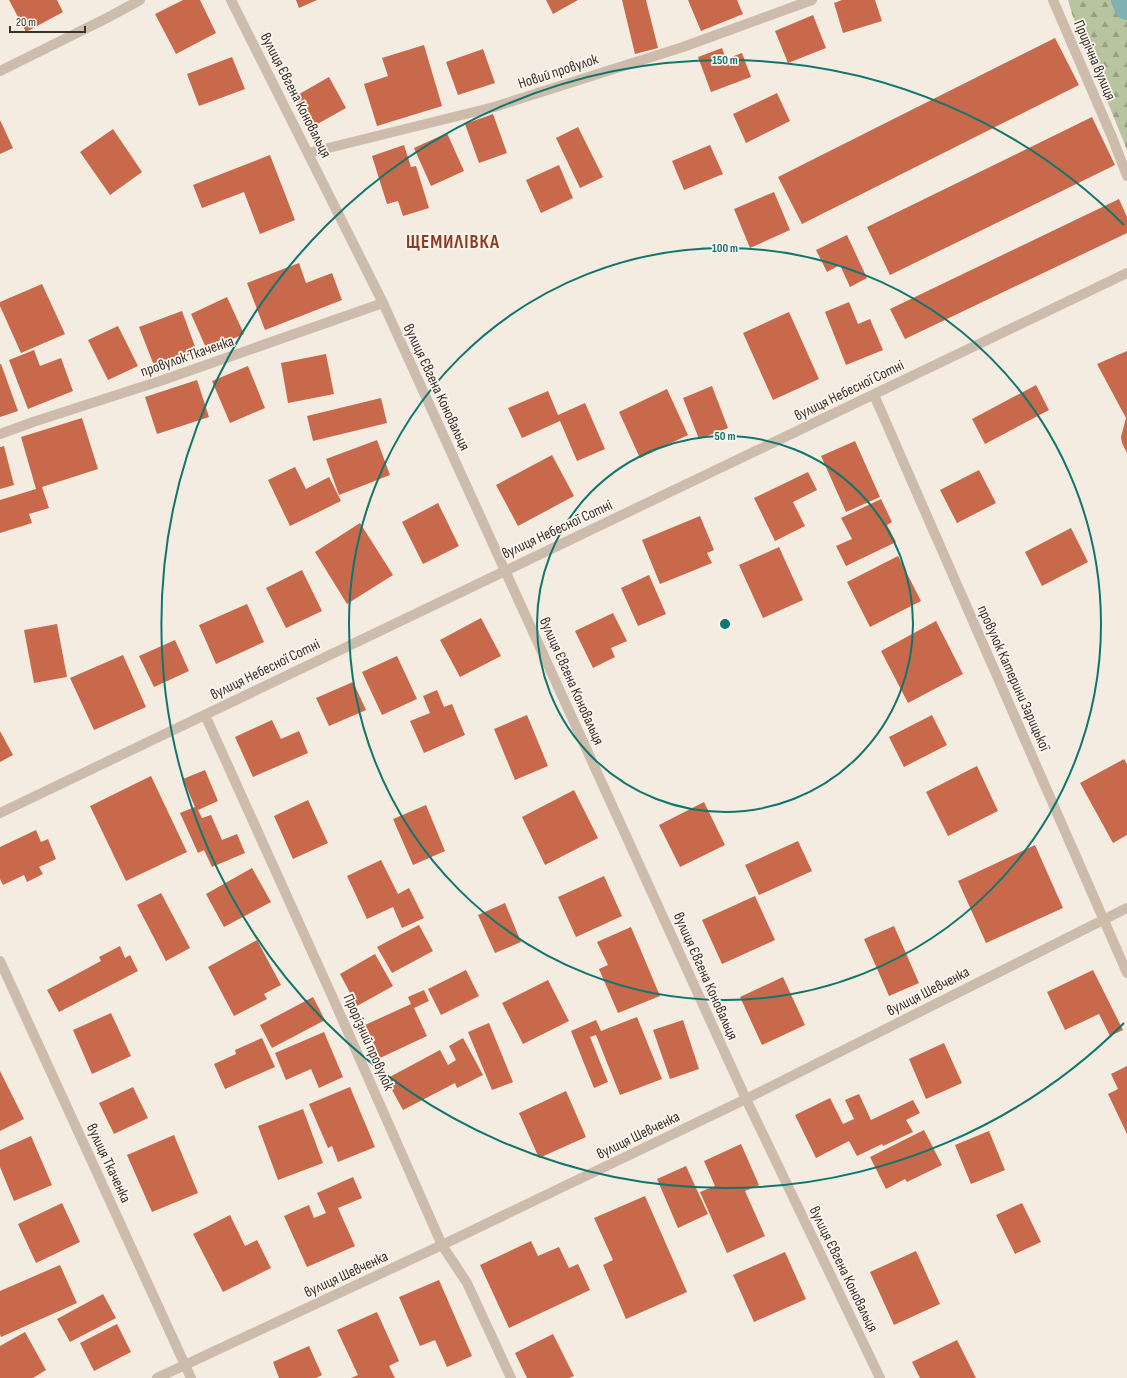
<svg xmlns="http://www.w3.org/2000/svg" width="1127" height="1378" font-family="'Sofia Sans Condensed',sans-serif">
	<defs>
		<pattern id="forest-firs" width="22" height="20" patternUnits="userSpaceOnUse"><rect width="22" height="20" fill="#b8c4a0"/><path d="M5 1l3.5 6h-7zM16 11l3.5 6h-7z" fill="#97a083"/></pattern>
	</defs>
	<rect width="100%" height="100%" fill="#f4ebe1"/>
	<path fill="url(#forest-firs)" d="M1068,0H1127V150L1072,14Z"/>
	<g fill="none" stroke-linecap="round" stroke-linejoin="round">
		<path stroke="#7fb0b2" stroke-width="26" d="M1124,0L1127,7"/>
	</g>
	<path fill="#c8694b" d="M9,0H57L63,12L26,32Z
		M183,0H200L216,33L176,54L155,14Z
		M296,0H317L299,8Z
		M546,0H578L553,14Z
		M622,0H646L658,48L635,54Z
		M688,0H737L743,14L701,31Z
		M842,0H875L882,21L843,33L834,3Z
		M813,15L826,48L788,63L775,31Z
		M1055,38L1079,85L802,224L778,177Z
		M424,45L442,106L377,126L364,84L388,76L382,58Z
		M722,48L726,59L742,53L751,77L711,92L698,57Z
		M483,49L495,83L458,95L446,62Z
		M232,57L245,89L199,106L187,74Z
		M329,77L346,108L312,127L294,97Z
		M777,93L790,121L746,143L733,114Z
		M493,114L507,153L479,163L465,124Z
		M1092,117L1115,165L890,275L867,227Z
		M0,120L13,148L0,154Z
		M578,127L603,177L580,188L556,138Z
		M113,129L142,172L110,195L80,152Z
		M447,133L464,171L431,186L414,148Z
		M404,145L411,167L416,166L429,208L403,216L398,201L387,204L372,156Z
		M710,145L723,174L684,190L672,161Z
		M270,155L295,220L260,234L244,192L202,208L193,185Z
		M559,165L573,198L541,213L526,180Z
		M774,192L790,230L750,248L734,209Z
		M1119,199L1127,217V233L905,339L890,309Z
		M847,235L867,278L850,287L840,265L827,272L816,250Z
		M299,263L306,283L332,273L342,300L265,330L247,283Z
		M42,284L65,334L21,353L0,306V302Z
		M227,297L244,334L207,350L191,314Z
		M849,302L858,324L870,319L883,350L846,365L825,312Z
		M182,311L197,352L155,368L139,327Z
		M789,312L819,379L773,400L743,333Z
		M118,326L138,366L108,380L88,340Z
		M34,350L40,366L61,358L73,391L28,409L9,360Z
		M1127,351V453L1122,443L1121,437L1126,418L1097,364Z
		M326,354L334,394L288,403L281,363Z
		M0,364H1L18,411L0,417Z
		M248,366L265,408L230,423L212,381Z
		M197,380L209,417L157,434L145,397Z
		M1036,385L1049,410L985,444L972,419Z
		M712,386L728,428L699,439L683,398Z
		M667,389L688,435L640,458L619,412Z
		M548,391L558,415L585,403L605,449L577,461L560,421L522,438L508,408Z
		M381,398L387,423L313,441L307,416Z
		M82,418L98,469L42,487L49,508L29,514L32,523L0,533V500L36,489L21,437Z
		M377,440L390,475L339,495L326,459Z
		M855,441L880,497L846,512L821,456Z
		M4,446L14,485L0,489V447Z
		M552,455L574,496L518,526L496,485Z
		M295,467L306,489L329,477L341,501L290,526L268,480Z
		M979,470L996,503L957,523L940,490Z
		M808,472L817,490L793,502L805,526L775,541L754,498Z
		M881,499L892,522L887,525L896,542L846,566L836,546L852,539L841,518Z
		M438,503L459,546L423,564L402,522Z
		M700,516L714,550L707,553L712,563L660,584L642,540Z
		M360,523L393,575L347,604L315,552Z
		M1071,528L1088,562L1042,586L1025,552Z
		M779,547L803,600L763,618L739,565Z
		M898,556L921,601L870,627L847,582Z
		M302,570L322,611L286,628L266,588Z
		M649,575L666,614L638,626L621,588Z
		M247,604L264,642L216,664L199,625Z
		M613,613L627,641L611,648L615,657L593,668L575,631Z
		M481,618L501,656L460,677L440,640Z
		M936,621L963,674L908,703L881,651Z
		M57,624L67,677L34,683L24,630Z
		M175,640L189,671L154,687L139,656Z
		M123,655L146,707L94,730L70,678Z
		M397,656L417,699L382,715L362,672Z
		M353,682L366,710L329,726L316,698Z
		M437,690L444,707L452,704L465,735L424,753L410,721L430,713L423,696Z
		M527,715L548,766L515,780L494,729Z
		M932,715L947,745L904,767L889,737Z
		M272,720L281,739L299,731L308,753L253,777L235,737Z
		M0,731L13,755L0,762Z
		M1124,759L1127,764V835L1113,843L1080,783Z
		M977,766L998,811L948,836L926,792Z
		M205,770L218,801L198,810L202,818L211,815L222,840L237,834L245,853L212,867L204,850L198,853L180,813L195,807L183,779Z
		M151,776L187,852L126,881L90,806Z
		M574,790L598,838L545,865L522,817Z
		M308,800L328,843L293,859L274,816Z
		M704,802L725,845L680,867L659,825Z
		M426,805L445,851L413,865L393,819Z
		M36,830L41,842L48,839L56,859L39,867L43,874L27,882L24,875L3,885L0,879V847Z
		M798,841L812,871L759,895L745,865Z
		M1035,845L1063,908L986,943L958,881Z
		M381,860L398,894L409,888L424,918L402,928L393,907L367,919L347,876Z
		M252,868L271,902L224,927L206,894Z
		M604,876L622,916L576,937L558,897Z
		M161,893L190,948L166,961L137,905Z
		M755,896L775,940L722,964L702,920Z
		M505,903L521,942L495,953L478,915Z
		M419,925L433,951L392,973L377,947Z
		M894,926L919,983L889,996L864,939Z
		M631,927L660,996L618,1013L599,969L608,965L597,942Z
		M257,940L281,985L264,994L267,999L234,1016L208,967Z
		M120,946L125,958L130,955L138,971L59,1012L47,990L101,961L99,957Z
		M375,954L393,986L357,1006L340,974Z
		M466,970L479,996L441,1015L428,989Z
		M1093,970L1123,1030L1110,1036L1099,1014L1065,1030L1047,992Z
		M783,977L805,1025L762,1045L740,997Z
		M548,980L569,1021L523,1044L502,1003Z
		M424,990L429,1001L414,1008L427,1036L380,1058L365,1025L411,1004L408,997Z
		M313,997L325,1020L272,1048L260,1025Z
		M111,1013L131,1056L92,1074L73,1030Z
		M637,1017L662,1079L620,1095L596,1035L590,1037L608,1082L594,1088L571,1031L596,1020L601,1031Z
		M683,1020L699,1069L670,1079L653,1030Z
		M489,1023L513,1082L492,1090L468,1032Z
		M324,1032L343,1077L319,1088L311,1069L286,1080L275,1053Z
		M262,1038L275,1067L225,1089L214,1064L236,1054L235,1050Z
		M463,1038L483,1075L457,1088L455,1083L403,1110L386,1079L440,1050L448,1065L456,1060L449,1046Z
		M944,1043L962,1083L926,1099L909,1059Z
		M1127,1066V1134L1108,1094L1118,1089L1111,1074Z
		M0,1071L24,1119L0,1131Z
		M133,1087L148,1118L114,1134L99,1103Z
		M350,1087L375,1147L338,1162L332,1146L328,1148L309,1104Z
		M566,1091L586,1137L539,1158L519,1113Z
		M859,1094L871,1120L913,1100L920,1113L906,1120L913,1132L883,1146L882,1144L857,1156L849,1141L816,1158L795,1115L830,1098L843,1124L854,1119L845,1100Z
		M303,1109L323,1163L278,1180L258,1126Z
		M924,1130L942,1165L907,1182L905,1179L886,1189L870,1157Z
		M989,1131L1005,1170L971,1184L955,1145Z
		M174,1135L198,1193L152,1212L127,1155Z
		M31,1136L52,1185L14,1201L0,1167V1150Z
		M741,1144L759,1185L745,1191L765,1236L727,1253L700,1192L715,1186L704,1161Z
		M686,1166L708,1214L678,1228L657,1179Z
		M353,1177L362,1198L338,1208L355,1246L307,1267L284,1216L309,1205L314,1218L326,1213L317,1193Z
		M645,1196L687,1292L626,1319L603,1265L613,1260L594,1218Z
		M62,1203L80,1242L36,1263L18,1224Z
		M1022,1203L1041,1242L1015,1254L996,1215Z
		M230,1215L245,1246L257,1240L271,1268L223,1292L193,1234Z
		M531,1241L538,1256L559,1247L569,1268L578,1264L590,1290L509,1328L480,1265Z
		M916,1251L940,1304L894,1325L870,1272Z
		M785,1252L806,1299L754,1322L733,1275Z
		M60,1265L77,1303L1,1337L0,1334V1291Z
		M439,1280L472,1356L447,1367L435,1340L420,1346L399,1297Z
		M103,1294L116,1318L70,1342L57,1319Z
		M377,1312L399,1361L389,1366L395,1378H351L358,1375L337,1330Z
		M117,1324L131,1352L94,1371L80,1343Z
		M25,1332L46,1370L33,1378H0V1346Z
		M553,1334L574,1376L569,1378H527L515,1353Z
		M957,1340L976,1378H920L912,1362Z
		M309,1346L322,1375L316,1378H279L273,1362Z"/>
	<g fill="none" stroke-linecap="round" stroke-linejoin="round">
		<path stroke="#cdbbac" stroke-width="10" d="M231,0L383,303L746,1099L880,1378
			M1053,0L1112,137L1127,176
			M0,71L105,19L140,0
			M308,153L494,107L683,47L812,0
			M874,395L1127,973
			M0,434L33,422L163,380L383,303
			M205,715L332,996L442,1245L467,1283L511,1378
			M0,813L1127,273
			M0,961L191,1378
			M157,1378L442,1245L746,1099L1127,908"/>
	</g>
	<g fill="none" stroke="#0f766e" stroke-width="2">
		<circle cx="725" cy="624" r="188"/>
		<circle cx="725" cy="624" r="376"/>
		<path d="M1124 1023A564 564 0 1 1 1124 225"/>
	</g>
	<g text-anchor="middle" stroke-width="3.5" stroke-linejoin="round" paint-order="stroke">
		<g font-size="15" fill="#3b302b" stroke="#fbf5ee">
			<text transform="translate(1095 60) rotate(67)" y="5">Прирічна вулиця</text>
			<text transform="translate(558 71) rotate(-18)" y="5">Новий провулок</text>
			<text transform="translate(296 95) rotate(63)" y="5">вулиця Євгена Коновальця</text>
			<text transform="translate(187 356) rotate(-19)" y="5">провулок Ткаченка</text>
			<text transform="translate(437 387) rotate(65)" y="5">вулиця Євгена Коновальця</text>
			<text transform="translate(849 390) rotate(-26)" y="5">вулиця Небесної Сотні</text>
			<text transform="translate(557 529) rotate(-25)" y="5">вулиця Небесної Сотні</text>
			<text transform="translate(265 669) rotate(-26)" y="5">вулиця Небесної Сотні</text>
			<text transform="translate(1014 678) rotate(66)" y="5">провулок Катерини Зарицької</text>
			<text transform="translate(572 681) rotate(66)" y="5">вулиця Євгена Коновальця</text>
			<text transform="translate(706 976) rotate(66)" y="5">вулиця Євгена Коновальця</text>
			<text transform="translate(928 991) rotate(-27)" y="5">вулиця Шевченка</text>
			<text transform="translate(369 1042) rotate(66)" y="5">Прорізний провулок</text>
			<text transform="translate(638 1135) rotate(-26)" y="5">вулиця Шевченка</text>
			<text transform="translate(109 1163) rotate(65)" y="5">вулиця Ткаченка</text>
			<text transform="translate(844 1269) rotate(64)" y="5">вулиця Євгена Коновальця</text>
			<text transform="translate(346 1274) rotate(-25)" y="5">вулиця Шевченка</text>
		</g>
		<g font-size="19" font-weight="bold" letter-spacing="1" fill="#8c3b22" stroke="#fbf5ee">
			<text x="453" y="248">ЩЕМИЛІВКА</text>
		</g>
	</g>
	<circle cx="725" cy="624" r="6" fill="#0f766e" stroke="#fbf5ee" stroke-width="2"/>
	<g font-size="12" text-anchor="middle" font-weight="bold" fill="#0f766e" stroke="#fbf5ee" stroke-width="3.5" stroke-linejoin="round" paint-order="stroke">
		<text x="725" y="64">150 m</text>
		<text x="725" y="252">100 m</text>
		<text x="725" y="440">50 m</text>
	</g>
	<path d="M10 26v6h75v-6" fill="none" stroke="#3b302b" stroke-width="2"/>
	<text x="16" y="26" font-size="12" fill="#3b302b" stroke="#fbf5ee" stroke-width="3" paint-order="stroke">20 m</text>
</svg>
